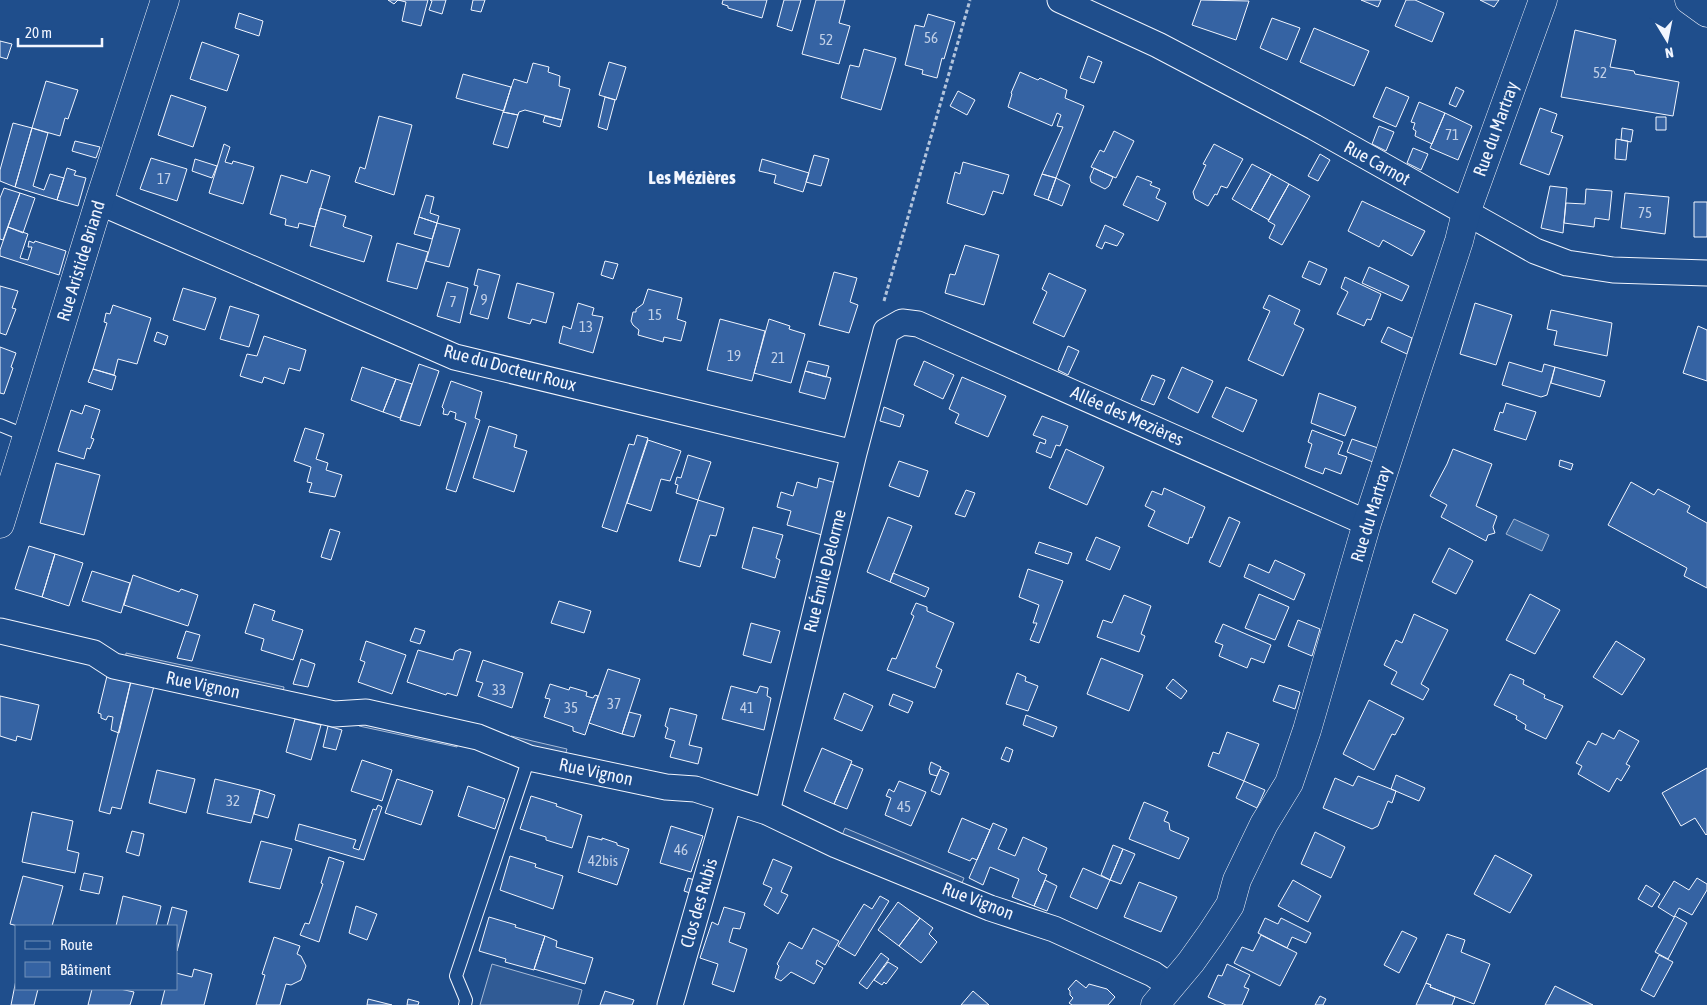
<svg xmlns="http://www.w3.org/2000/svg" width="1707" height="1005" font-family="'Asap Condensed',sans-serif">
	<rect width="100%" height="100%" fill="#1f4e8c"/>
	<path fill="#305b95" stroke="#a8bbd7" d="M126,653L284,687L282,697L125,663Z
		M361,718L459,738L457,747L359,726Z
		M511,736L567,749L564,759L509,747Z
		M845,828L964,878L959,890L840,840Z
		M492,964L582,990L578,1005H480Z"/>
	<path fill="#3b69a3" stroke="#a8bbd7" d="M1514,519L1549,535L1542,551L1506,534Z"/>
	<path fill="#3563a3" stroke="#f2f6ff" d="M388,0H428L421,26L402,21L406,2L398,0L394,4Z
		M430,0H446L442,14L429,10L432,1Z
		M473,0H485L481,12L471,10Z
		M723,0H767L762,18L728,8V6L722,4Z
		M784,0H801L792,31L777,26Z
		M816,0H845L839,23L850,26L839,64L802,54Z
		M1201,0L1249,1L1236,40L1192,25Z
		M1361,0H1381L1378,7Z
		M1406,0H1415L1444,13L1432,42L1395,26Z
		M1480,0H1499L1494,7Z
		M239,13L263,21L259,36L235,28Z
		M928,14L955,22L944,59L942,58L937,78L922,74L923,70L905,65L915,25L924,27Z
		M1272,18L1300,28L1287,60L1260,48Z
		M1314,28L1369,51L1354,86L1300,62Z
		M1575,30L1616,40L1610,67L1634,71L1635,74L1679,82L1673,116L1561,97Z
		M0,41L12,44L7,59L0,57Z
		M202,42L239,55L227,91L190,79Z
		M864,49L896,58L881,110L841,98L850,65L859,67Z
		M1088,56L1102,62L1094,83L1080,78Z
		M609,62L626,67L616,100L599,95Z
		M533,63L549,67L548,72L560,76L559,86L570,89L562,120L525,110L519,112L518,115L503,112L514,79L527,83Z
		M1020,72L1038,80L1040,78L1067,90L1065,98L1084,106L1056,178L1042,174L1063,127L1057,126L1061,115L1057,113L1052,126L1008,107L1012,94L1011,93Z
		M463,74L511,87L504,111L456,98Z
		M46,81L78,90L68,119L65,118L60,136L32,128Z
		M1386,87L1409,97L1396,127L1373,117Z
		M1456,87L1464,91L1456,107L1449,104Z
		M958,91L975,100L967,115L950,106Z
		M171,95L206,107L193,147L158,135Z
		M605,97L615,100L607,130L598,127Z
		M1419,102L1445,113L1432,144L1415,136L1416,131L1413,129L1415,123L1411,122Z
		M1540,108L1557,114L1551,132L1563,136L1549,175L1520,164Z
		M503,112L518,115L508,148L493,144Z
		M1445,113L1472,126L1458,160L1430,148Z
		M379,116L412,125L394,195L355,182L360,167L365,169Z
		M545,116L562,120L560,127L543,122Z
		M1656,117H1666V130H1656Z
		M13,123L32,128L15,187L0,181V170Z
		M1379,126L1394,132L1386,151L1372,144Z
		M32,128L48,133L33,186L44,190L50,174L64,178L57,200L15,187Z
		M1622,128L1633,130L1631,142L1621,140Z
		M1114,131L1134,141L1116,178L1091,167L1100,150L1104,152Z
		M1616,139L1628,141L1626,160L1615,159Z
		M75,141L100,147L96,158L72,151Z
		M224,144L230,147L225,162L232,164L233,161L254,167L243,204L209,193Z
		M1214,144L1243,159L1227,188L1221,186L1217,195L1215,194L1208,206L1195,199L1193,192L1206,165L1203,164Z
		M1413,148L1428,154L1421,170L1407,163Z
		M1320,154L1330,160L1318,181L1308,176Z
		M814,155L829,159L821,186L806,182Z
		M151,158L187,169L177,201L140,189Z
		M195,159L217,166L212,178L192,171Z
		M762,159L809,173L803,192L774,183L776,175L759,171Z
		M963,162L1009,175L1003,194L993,191L985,214L983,215L947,203L955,172L960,174Z
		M1252,164L1271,174L1251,210L1232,199Z
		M67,168L76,171L74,175L86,178L78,206L57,200Z
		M1094,168L1113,177L1109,186L1105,189L1091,182L1090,177Z
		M311,170L330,176L315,227L299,223L298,228L285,225L286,219L270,214L281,175L307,183Z
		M1042,174L1056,178L1048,200L1034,195Z
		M1271,174L1289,184L1269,220L1251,210Z
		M1137,176L1152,182L1150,185L1160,189L1156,198L1166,203L1158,221L1123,205Z
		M1056,178L1070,185L1062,206L1048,200Z
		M1289,184L1310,196L1282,245L1269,238L1275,225L1268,221Z
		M1550,186L1567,188L1563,233L1541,228Z
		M4,188L20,193L3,240L0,239V198Z
		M1586,189L1612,191L1609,220L1595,218L1594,227L1564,223L1566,203L1585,204Z
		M20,193L35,198L23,233L8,227Z
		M1625,193L1669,197L1665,234L1621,228Z
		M426,195L434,197L430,213L439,216L437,223L419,217Z
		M1362,201L1425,231L1412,256L1383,240L1379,247L1348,231Z
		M1694,202H1707V237H1694Z
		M320,208L346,216L343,226L344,227L372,236L364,262L310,246Z
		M419,217L437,223L432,239L414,234Z
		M437,223L460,229L449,267L426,261Z
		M1105,225L1124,234L1117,246L1105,242L1102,249L1096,246Z
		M8,227L28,234L20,258L28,260L32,247H28L29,241L34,243L35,241L66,251L59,275L0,256V250Z
		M397,243L428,252L417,289L387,281Z
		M965,245L999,255L984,305L945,293L950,274L955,275Z
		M605,261L618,264L613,279L601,275Z
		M1309,261L1327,269L1320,285L1302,277Z
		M1369,267L1409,286L1402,301L1362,283Z
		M478,269L500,275L488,319L470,314L478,286L474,285Z
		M834,272L857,278L850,302L858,305L849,333L819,325Z
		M1049,273L1086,290L1064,337L1033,323L1047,292L1042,289Z
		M1345,277L1381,294L1371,320L1367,319L1364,326L1337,314L1348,292L1341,288Z
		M447,282L468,288L460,323L437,316Z
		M517,283L554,293L546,323L532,319L530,324L508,318Z
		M0,286L18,291L12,308L16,309L6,335L0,333Z
		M183,288L216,298L205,330L173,320Z
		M648,289L682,298L677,319L686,322L681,341L664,337L663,342L638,335L639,330L633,325L631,321L633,312H636V309L643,304Z
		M1269,295L1300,310L1294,324L1304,329L1283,376L1248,360L1270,311L1263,308Z
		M578,303L594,308L592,315L603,317L593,353L559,343L563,326L571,329Z
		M1475,303L1512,315L1496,365L1460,354Z
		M113,305L151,318L137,364L118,359L114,375L93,369L107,323L104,322L106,313L110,314Z
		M230,306L259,315L249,347L220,339Z
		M1551,310L1612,323L1607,356L1554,345L1557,331L1547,329Z
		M720,319L765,331L752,381L707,370Z
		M769,319L790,326L789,329L805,334L791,383L754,373Z
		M1698,326L1707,330V381L1683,373Z
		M1388,327L1412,338L1407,354L1381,342Z
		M157,332L168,336L165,345L154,341Z
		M264,336L306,350L300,371L289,368L284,384L264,377L262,383L240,376L247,354L257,356Z
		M1068,346L1079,351L1068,375L1058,370Z
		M0,347L16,353L11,367L13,368L4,394L0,393Z
		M808,361L829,366L826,377L805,371Z
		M924,361L954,375L943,399L914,385Z
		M1509,362L1542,372L1544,364L1555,367L1547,395L1541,397L1502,385Z
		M419,364L439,371L420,426L400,420Z
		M362,367L396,379L383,412L351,400Z
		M1182,367L1213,381L1198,413L1168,398Z
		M1555,367L1605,381L1600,397L1551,383Z
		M93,369L116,376L112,390L88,382Z
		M805,371L831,378L825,399L799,392Z
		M1152,375L1165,380L1154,405L1141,400Z
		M962,377L1006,396L988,437L955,423L959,414L949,409Z
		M396,379L412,384L400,418L383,412Z
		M451,381L482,392L475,418L480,420L456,492L446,489L466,423L455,419L456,413L450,411L448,415L443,414L444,409L442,407Z
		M1226,387L1257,400L1243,432L1212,417Z
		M1319,393L1356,407L1345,436L1311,423Z
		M1506,403L1536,412L1526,440L1494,430L1500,412L1503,413Z
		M85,405L100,410L91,438L94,439L90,449L87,448L84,459L58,451L71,410L82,414Z
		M884,407L904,415L900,427L880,421Z
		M1042,416L1068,426L1060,446L1056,445L1051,458L1036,452L1040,442L1045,444L1046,440L1033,435Z
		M489,426L517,435L514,447L527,451L514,492L473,478Z
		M305,428L324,434L316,459L328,463L326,470L342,475L335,497L309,492L312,483L307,482L311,467L294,461Z
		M1312,430L1343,442L1338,454L1347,457L1341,474L1325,468L1323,474L1305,467L1312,444L1308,442Z
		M637,435L648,438L617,532L602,527L629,444L634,445Z
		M1352,439L1378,448L1373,462L1347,452Z
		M648,440L681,451L670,481L661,479L651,511L627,503Z
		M1066,449L1104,467L1087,505L1049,488Z
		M1453,449L1492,464L1476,506L1497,516L1493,527L1495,533L1488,535L1486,541L1441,517L1447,505L1430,496L1447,464Z
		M688,455L711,462L698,500L676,493L678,485L675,484L677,477L681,478Z
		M1560,460L1573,464L1571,470L1559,466Z
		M899,461L928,471L919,497L889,486Z
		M56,463L100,475L84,535L40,523Z
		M819,478L836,483L822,535L787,525L791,511L777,507L781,492L793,496L797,482L817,488Z
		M1631,482L1654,495L1658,489L1690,506L1687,512L1707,523V588L1684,576L1687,568L1608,525Z
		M1164,488L1205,507L1192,538L1190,537L1188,544L1148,526L1155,511L1145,506L1152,491L1162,495Z
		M966,490L975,493L965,517L955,514Z
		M698,500L724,508L716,536L710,535L700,567L679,561Z
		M888,517L912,526L890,582L867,572Z
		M1229,517L1240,522L1220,567L1209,562Z
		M753,527L783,535L776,558L780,560L775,578L742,568Z
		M330,529L340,532L331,560L321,557Z
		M1096,537L1120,547L1110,570L1086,560Z
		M1039,542L1072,553L1068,564L1035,553Z
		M29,546L55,554L42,597L15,589Z
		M1449,548L1473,561L1456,594L1432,582Z
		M55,554L83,563L69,606L42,597Z
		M1275,560L1305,574L1294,600L1244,577L1249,564L1269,573Z
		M1028,569L1063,581L1039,643L1030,640L1037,623H1033L1039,605L1019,597Z
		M92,571L130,583L121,613L82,601Z
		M893,573L929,588L925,597L890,582Z
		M133,575L179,592L181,589L198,595L188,626L124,605Z
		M1259,594L1289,607L1275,640L1245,628Z
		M1530,594L1560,610L1535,654L1506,640Z
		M1124,595L1151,606L1141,634L1145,636L1139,652L1097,637L1103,620L1112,623Z
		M559,601L591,611L584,633L551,623Z
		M916,603L927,607V611L954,623L936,667L942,670L935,688L887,670L892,658L896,659L914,616L911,614Z
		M254,604L275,611L272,620L303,630L293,660L261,650L264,639L245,633Z
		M1414,614L1448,630L1421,684L1429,689L1423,700L1391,684L1397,672L1384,665L1396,640L1402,643Z
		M1298,620L1320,629L1312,656L1288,646Z
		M751,623L780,631L771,663L743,655Z
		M1223,624L1271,645L1264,663L1251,658L1247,668L1219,656L1223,645L1215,642Z
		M415,628L425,631L420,644L410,641Z
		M186,631L200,635L192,661L177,658Z
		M366,641L406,655L392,694L358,682L365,662L360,660Z
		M1616,641L1645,659L1622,695L1593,677Z
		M460,649L471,652L457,696L447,693L446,695L407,682L418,650L453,660L455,652Z
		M1101,658L1143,675L1129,711L1087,694Z
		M301,659L315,664L308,687L293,684Z
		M483,660L523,673L512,708L478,696L483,683L476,681Z
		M608,669L640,679L622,734L589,723Z
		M1017,673L1026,677L1025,681L1038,686L1028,711L1006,704Z
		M1510,674L1524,680L1523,684L1545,695L1544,698L1563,706L1546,739L1525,729L1526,725L1516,719L1517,716L1494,705Z
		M107,676L131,681L119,733L111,730L113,717L108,716L106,720L101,718V714L98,713Z
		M1173,679L1187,691L1181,699L1166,688Z
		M131,681L154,686L121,809L112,807L110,814L99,811Z
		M550,684L569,690L570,687L587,692L586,696L593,698L595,695L598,696L585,735L573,731V727L544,717L550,699L545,698Z
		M1279,685L1300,692L1295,709L1273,701Z
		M731,686L757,693L760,686L768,688L767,696L771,698L764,730L722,719Z
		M844,693L873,706L862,731L834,719Z
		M893,694L913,702L908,713L889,705Z
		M0,696L39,705L31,740L17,736L16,741L0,736Z
		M1369,700L1404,718L1395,735L1392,734L1374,770L1343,754Z
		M670,708L697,715L689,745L702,748L698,764L670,757L675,741L665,738L668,728L665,726Z
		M629,712L641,715L634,737L622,734Z
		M1026,715L1057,727L1053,737L1023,725Z
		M295,719L321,725L311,760L286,752Z
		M328,726L342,730L336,750L323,747Z
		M1619,730L1639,741L1626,764L1630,766L1621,781L1617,778L1609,792L1578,774L1582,766L1576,763L1588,741L1596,745L1602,733L1614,739Z
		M1227,732L1259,744L1244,781L1208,766L1213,752L1219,754Z
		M1006,747L1013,750L1009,762L1001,759Z
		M822,748L852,761L834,804L804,791Z
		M362,760L392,770L382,801L351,791Z
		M931,762L941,767L937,776L930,774L929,769Z
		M851,764L863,769L847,809L834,804Z
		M1707,768V834L1706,835L1695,818L1681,826L1662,793Z
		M940,769L949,773L940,795L931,791Z
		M157,770L195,779L186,813L149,803Z
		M1396,775L1425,788L1419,801L1391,789Z
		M1358,776L1396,791L1392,803L1388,801L1378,826L1372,829L1323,808L1335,778L1353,786Z
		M215,779L260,790L251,823L207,813Z
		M397,779L433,791L421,825L385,813Z
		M899,781L926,792L911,826L885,815L891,798L886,796L889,789L894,792Z
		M1244,781L1265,790L1257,808L1236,798Z
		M468,786L505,799L495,829L458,816Z
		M260,790L275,795L268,818L254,814Z
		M531,796L557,804L556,806L582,815L572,848L546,840V837L520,829Z
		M1144,802L1168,812L1164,821L1169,823L1170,830L1189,838L1179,859L1129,839Z
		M378,805L382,807L364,860L295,840L299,824L356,840L353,848L359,850L373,809L376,810Z
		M32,812L73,821L67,850L79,853L75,873L22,862Z
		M962,818L990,830L977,860L972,858L970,861L948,852Z
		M993,823L1007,829L998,849L1015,856L1023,837L1047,848L1038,870L1041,873L1047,875L1034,906L1012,897L1019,879L990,867L983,885L969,878Z
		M671,826L703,836L691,872L660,863Z
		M132,831L144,834L139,856L126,852Z
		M1315,832L1345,847L1331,878L1301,864Z
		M588,836L602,840V838L617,843V845L629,849L617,885L578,872Z
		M261,841L292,849L280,889L249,882Z
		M1113,845L1123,849L1110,880L1101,875Z
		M1123,849L1135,854L1121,884L1110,880Z
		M1495,855L1532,875L1510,913L1474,894Z
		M510,856L536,864L535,867L563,876L553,909L500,890Z
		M329,857L344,862L319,942L300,935L305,923L309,924L323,884L321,883Z
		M773,859L792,867L781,892L788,895L778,914L764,905L772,888L763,884Z
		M1083,868L1110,880L1097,909L1070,897Z
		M84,873L103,877L99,894L80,890Z
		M23,876L63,886L52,926H18L10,924Z
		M688,878L698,881L693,894L684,891Z
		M1697,878L1707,884V890L1692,915L1679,908L1674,917L1658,907L1674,881L1689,890Z
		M1045,880L1057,886L1047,911L1034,906Z
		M1293,880L1321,896L1308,922L1278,906Z
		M1139,882L1177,897L1161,932L1124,917Z
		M1646,885L1660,894L1652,907L1638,899Z
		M123,896L161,906L156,926H116Z
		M880,896L889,901L855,956L838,946L864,904L872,909Z
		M898,902L920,918L899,946L878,930Z
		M356,906L377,914L367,940L349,933Z
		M172,907L187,911L177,951L176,926H167Z
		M724,907L745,913L740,929L733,928L729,942L747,949L734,992L712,984L718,964L700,958L712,922L718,925Z
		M1675,916L1687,923L1668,959L1655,952Z
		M489,917L516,925L515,927L545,936L534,970L505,962L506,959L479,951Z
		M920,918L933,928L929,934L937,942L921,963L899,946Z
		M1265,918L1278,924L1281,918L1311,933L1306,943L1292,937L1287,948L1258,933Z
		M813,928L839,941L825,965L817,960L816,964L823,968L814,984L791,972L781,981L775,978L779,966L777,964L789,942L802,949Z
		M1402,931L1417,938L1399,973L1384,965Z
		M1447,934L1465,940L1461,952L1490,964L1474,1004L1430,987L1431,985L1426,983Z
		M1261,935L1297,953L1280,986L1234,963L1242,947L1253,951Z
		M545,936L557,941L556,947L593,958L585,984L534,969Z
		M274,937L300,946L297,954L301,956L306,966L301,980L291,985L286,984L280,1005H256L265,975L262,974Z
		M881,953L889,959L867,989L859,983Z
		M1659,955L1673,962L1654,997L1641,990Z
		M888,962L898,968L886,984L884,982L882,985L874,980Z
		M1227,964L1250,975L1244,987L1249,989L1242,1005H1226L1208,997L1218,975L1222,976Z
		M194,969L212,974L204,1005H161L165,989H176V973L192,977Z
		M16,980V989H38L34,1005H11Z
		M1076,980L1086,988L1089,984L1107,989L1115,997L1108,1005H1072L1069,1003L1073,998L1070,995V991L1068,989Z
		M1426,983L1431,985L1430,987L1455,997L1452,1005H1416Z
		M1555,986L1593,1005H1545Z
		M92,989H120L134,992L130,1005H88Z
		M605,991L634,1000L632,1005H600Z
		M973,991L989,1005H961Z
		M1320,996L1326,999L1323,1005H1315Z
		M368,999L392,1005H367Z
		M408,999L419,1002L418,1005H407Z"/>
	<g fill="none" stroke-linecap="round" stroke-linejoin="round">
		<g stroke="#f2f6ff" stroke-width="14">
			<path id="lane" d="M0,425L27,436
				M465,1005L466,1000L456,976L529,758"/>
		</g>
		<g stroke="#f2f6ff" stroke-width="27">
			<path id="street" d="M1060,0L1158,45L1314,127L1535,251L1567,263L1613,270L1707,273
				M99,202L455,357L854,453
				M0,631L94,653L114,666L334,714L366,712L478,737L529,758L666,787L695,789L767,812L836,845L990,908L1054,929L1153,974L1170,986
				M767,812L854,453L886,331L902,322L918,324L1367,523
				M670,1005L729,800"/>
		</g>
		<g stroke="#f2f6ff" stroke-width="29">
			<path id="secondary" d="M0,524L99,202L165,0
				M1155,1005L1191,962L1211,934L1230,905L1237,880L1264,824L1289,783L1307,730L1367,523L1459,241L1466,213L1543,0"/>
		</g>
		<g stroke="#f2f6ff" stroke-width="29">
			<path id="primary" d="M1689,0L1707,13"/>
		</g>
		<path stroke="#b3c4dc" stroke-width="3" stroke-dasharray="4 2.5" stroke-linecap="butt" d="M884,301L970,0"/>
		<use href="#lane" stroke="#1f4e8c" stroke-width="12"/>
		<use href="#street" stroke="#1f4e8c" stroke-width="25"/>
		<use href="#secondary" stroke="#1f4e8c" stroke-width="28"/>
		<use href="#primary" stroke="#1f4e8c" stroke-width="28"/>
	</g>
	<g text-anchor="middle" stroke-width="4" stroke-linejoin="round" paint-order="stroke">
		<g font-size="15" fill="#c3d1e8">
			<text x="931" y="43">56</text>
			<text x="826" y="45">52</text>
			<text x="1600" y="78">52</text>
			<text x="1452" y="140">71</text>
			<text x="164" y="184">17</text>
			<text x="1645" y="218">75</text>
			<text x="484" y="305">9</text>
			<text x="453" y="307">7</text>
			<text x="655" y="320">15</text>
			<text x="586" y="332">13</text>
			<text x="734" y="361">19</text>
			<text x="778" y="363">21</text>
			<text x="499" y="695">33</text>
			<text x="614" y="709">37</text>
			<text x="571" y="713">35</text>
			<text x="747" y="713">41</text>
			<text x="233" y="806">32</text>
			<text x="904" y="812">45</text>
			<text x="681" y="855">46</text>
			<text x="603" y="866">42bis</text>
		</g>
		<g font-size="18" fill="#f2f6ff" stroke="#1f4e8c">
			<text transform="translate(1496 129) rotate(-70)" y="6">Rue du Martray</text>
			<text transform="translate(1377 163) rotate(29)" y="6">Rue Carnot</text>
			<text transform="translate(81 261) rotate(-73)" y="6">Rue Aristide Briand</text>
			<text transform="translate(510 368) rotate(15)" y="6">Rue du Docteur Roux</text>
			<text transform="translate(1127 416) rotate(24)" y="6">Allée des Mezières</text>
			<text transform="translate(1371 514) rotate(-73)" y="6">Rue du Martray</text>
			<text transform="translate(825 571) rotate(-76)" y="6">Rue Émile Delorme</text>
			<text transform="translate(203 685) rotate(12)" y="6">Rue Vignon</text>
			<text transform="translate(596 772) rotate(12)" y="6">Rue Vignon</text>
			<text transform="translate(978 901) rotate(21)" y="6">Rue Vignon</text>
			<text transform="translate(699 903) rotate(-74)" y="6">Clos des Rubis</text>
		</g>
		<g font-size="19" font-weight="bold" fill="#f2f6ff" stroke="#1f4e8c">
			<text x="692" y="184">Les Mézières</text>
		</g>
	</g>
	<rect x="15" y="925" width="162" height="65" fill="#1f4e8c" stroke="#7391ba"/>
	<rect x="25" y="941" width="25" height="8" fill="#1f4e8c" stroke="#7391ba"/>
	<text x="60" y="950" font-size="15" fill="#f2f6ff">Route</text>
	<rect x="25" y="962" width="25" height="15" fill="#3563a3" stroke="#7391ba"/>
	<text x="60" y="975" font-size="15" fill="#f2f6ff">Bâtiment</text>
	<g transform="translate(1667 40) rotate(170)" stroke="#1f4e8c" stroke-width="4" paint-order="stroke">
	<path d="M0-4L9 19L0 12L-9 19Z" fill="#f2f6ff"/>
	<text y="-8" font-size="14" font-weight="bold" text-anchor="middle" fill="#f2f6ff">N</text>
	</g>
	<path d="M18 38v8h84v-8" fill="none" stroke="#f2f6ff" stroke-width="2.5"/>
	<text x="25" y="38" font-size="15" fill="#f2f6ff" stroke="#1f4e8c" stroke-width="4" paint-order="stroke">20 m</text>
</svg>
